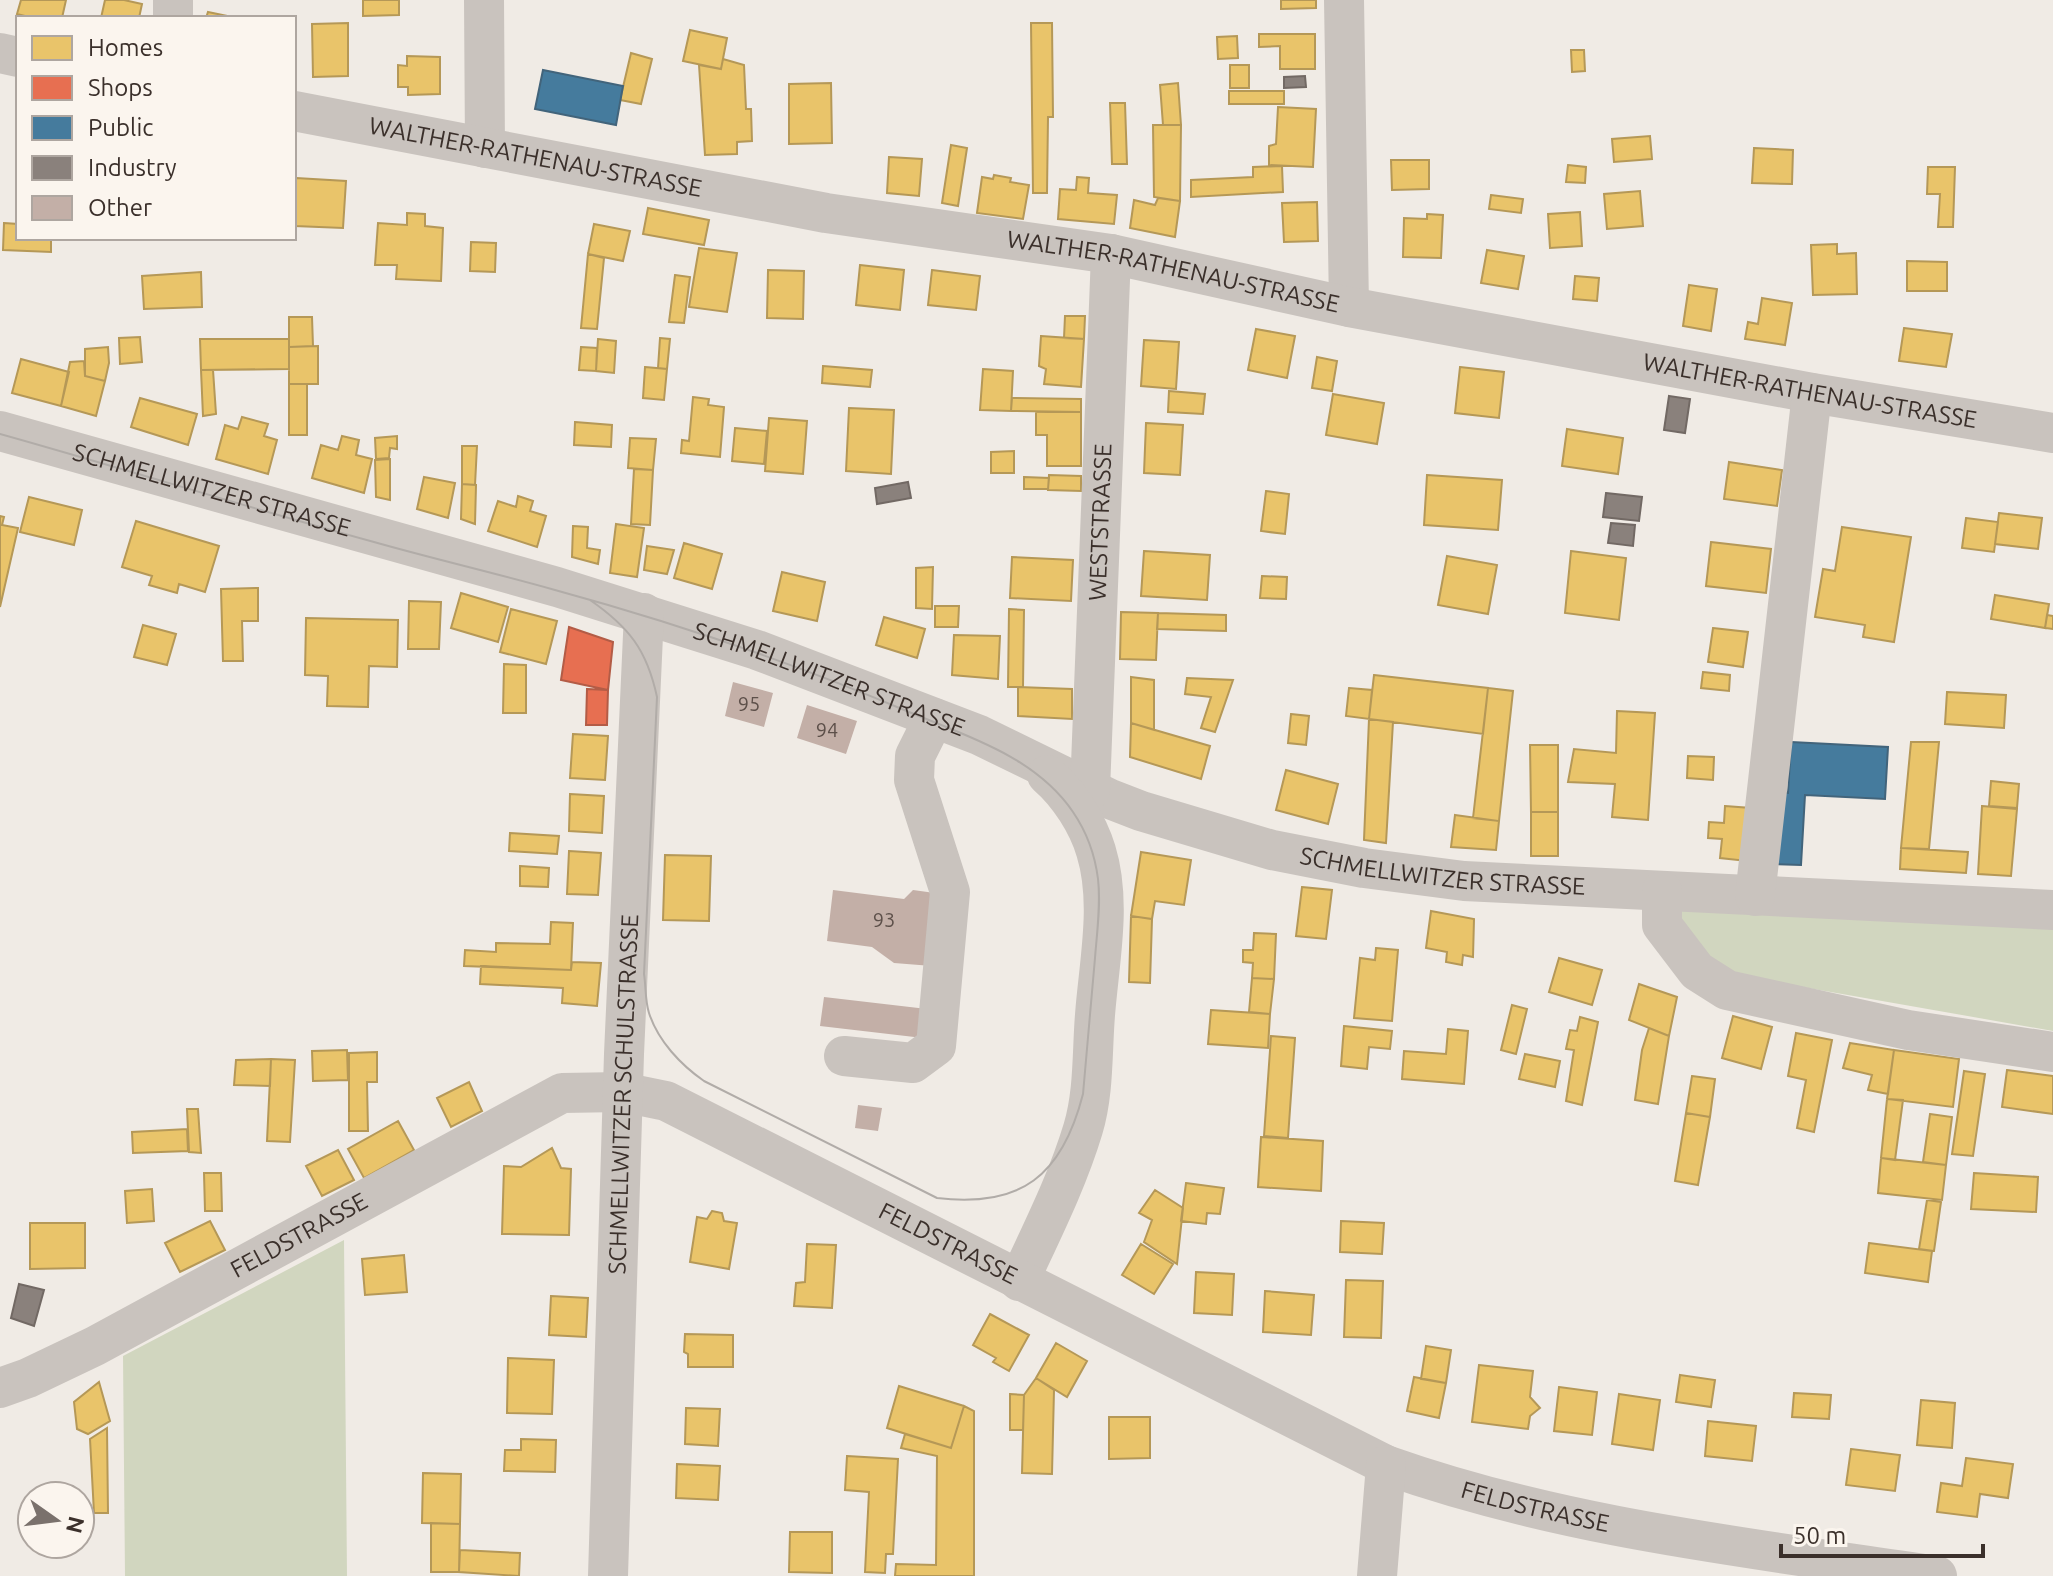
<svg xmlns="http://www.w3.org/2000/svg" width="2053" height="1576" font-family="Ubuntu,sans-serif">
	<rect width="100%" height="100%" fill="#f0ebe5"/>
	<path fill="#d1d6bf" d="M1681,908L2053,924V1031L1740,976L1681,939Z
		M344,1240L347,1576H125L123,1356Z"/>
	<path fill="#e9c46a" stroke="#b59857" stroke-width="2" d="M21,0H66L62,18H33L17,14Z
		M105,0H124L142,4L139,18H101Z
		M363,0H399V15L363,16Z
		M1281,0H1316V8L1281,9Z
		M208,12L237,18H206Z
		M348,23V76L313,77L312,24Z
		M1031,23H1052L1053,117H1048L1047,193H1033Z
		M690,30L727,38L721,69L683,61Z
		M1259,34H1315V69H1280V46L1259,47Z
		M1237,36L1238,58L1218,59L1217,37Z
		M1571,50H1584L1585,71L1572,72Z
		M631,53L652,59L641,104L620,100Z
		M407,56L440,57V94L408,95V87H398V65L407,66Z
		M723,59L744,65L746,109H751L752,141L737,142V154L705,155L699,65L721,69Z
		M1230,65H1249V88H1230Z
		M831,83L832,143L789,144V84Z
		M1178,83L1181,125H1163L1160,85Z
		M1229,91H1284V104H1229Z
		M1110,103H1125L1127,164H1112Z
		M1278,107L1316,109L1313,167L1269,165V146L1276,144Z
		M1153,125H1181L1180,201L1154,197Z
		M1650,136L1652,159L1614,162L1612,139Z
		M951,145L967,148L958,206L942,203Z
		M1754,148L1793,150L1792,184L1752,183Z
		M889,157L922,159L919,196L887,193Z
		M1391,160H1429V189L1392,190Z
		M1568,165L1586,167L1585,183L1566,182Z
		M1282,166L1283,192L1191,197V180L1253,177V167Z
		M1928,167H1955L1953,227H1938L1940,194H1927Z
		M994,175L1011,178L1010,182L1029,185L1023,219L977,213L982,177L993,179Z
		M1077,177L1089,178L1088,193L1117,195L1114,224L1058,219L1060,189L1076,190Z
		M296,178L346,181L343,228L295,226Z
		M1640,191L1643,226L1607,229L1604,194Z
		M1491,195L1523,199L1521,213L1489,209Z
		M1158,198L1180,201L1175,237L1130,228L1134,200L1155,205Z
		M1317,202L1318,241L1284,242L1282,203Z
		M648,208L709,220L704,245L643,234Z
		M1580,212L1582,246L1550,248L1548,214Z
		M407,213L425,214V226L443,228L441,281L396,279L397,265H375L378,223L407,225Z
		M1427,214L1443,215L1441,258L1403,257L1404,218L1427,219Z
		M4,223L18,224V238H51V252L3,250Z
		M594,224L630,231L623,261L588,254Z
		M471,242L496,243L495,272L470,271Z
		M1837,244V254L1856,253L1857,294L1813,295L1811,245Z
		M699,248L737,253L727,312L689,307Z
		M1487,250L1524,256L1518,289L1481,283Z
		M588,254L604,258L597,329L581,328Z
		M1907,261L1947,262V291H1907Z
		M860,265L904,270L900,310L856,305Z
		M768,270L804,271L803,319L767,318Z
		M932,270L980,276L976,310L928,305Z
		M201,272L202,307L144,309L142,276Z
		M675,275L690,277L684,323L669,322Z
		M1575,276L1599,278L1597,301L1573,299Z
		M1689,285L1717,289L1711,331L1683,326Z
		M1762,298L1792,303L1785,345L1745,339L1748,322L1758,324Z
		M1065,316H1085L1084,339L1064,338Z
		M289,317H312L313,346L289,347Z
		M1904,328L1952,334L1946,367L1899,361Z
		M1256,329L1295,336L1287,378L1248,370Z
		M1041,336L1084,339L1081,387L1044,384L1046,369L1039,366Z
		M140,337L142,362L120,364L119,338Z
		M660,338L670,339L667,369L658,368Z
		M200,339H289V369L201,370Z
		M598,339L616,341L614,373L596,371Z
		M1144,340L1179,342L1176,389L1141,386Z
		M318,346V384H289V347Z
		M108,347L109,363L105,381L85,376V349Z
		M581,347L597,348L596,371L579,370Z
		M1317,357L1337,361L1332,391L1312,388Z
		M21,359L69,372L61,406L12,393Z
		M84,361L85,376L105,381L96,416L61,406L70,362Z
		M823,366L872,370L870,387L822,383Z
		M645,367L667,369L664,400L643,398Z
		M1460,367L1504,372L1499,418L1455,413Z
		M983,369L1013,371L1011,411L980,410Z
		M201,370H213L216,414L203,416Z
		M289,384H307V435H289Z
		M1169,391L1205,394L1203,414L1168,412Z
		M1333,394L1384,403L1377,444L1326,435Z
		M693,397L709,399L708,405L724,407L720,457L681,453L682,440L689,441Z
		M140,398L197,414L188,445L131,427Z
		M1012,398L1081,399V412L1011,411Z
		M849,408L894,410L891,474L846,471Z
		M1036,412H1081V466H1047V435H1036Z
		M242,417L268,424L264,436L277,440L268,474L216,459L225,425L238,429Z
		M769,418L807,421L803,474L765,471Z
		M575,422L612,425L611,447L574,445Z
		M1146,423L1183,425L1180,475L1144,473Z
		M735,428L767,431L764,464L732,461Z
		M1567,429L1623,438L1618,474L1562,466Z
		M342,436L359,440L356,455L372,459L364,493L312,478L321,445L338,450Z
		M397,436V449L390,448L389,458L376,459L375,438Z
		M630,438L656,439L653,470L628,468Z
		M462,446H477L475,485L462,484Z
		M1014,451V473H991V452Z
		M390,459V500L376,497L375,460Z
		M1729,462L1782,470L1777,506L1724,499Z
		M634,469L653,470L650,525L631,524Z
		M1049,475L1081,476V491L1048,490Z
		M1427,475L1502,480L1498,530L1424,525Z
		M424,477L455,483L448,518L417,509Z
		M1024,477L1049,478L1048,489H1024Z
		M462,484L476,485L475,524L461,519Z
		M1266,491L1289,494L1285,534L1261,531Z
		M518,496L533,501L530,511L546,516L537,547L488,531L498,501L516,507Z
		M29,497L82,510L74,545L20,532Z
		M1999,513L2042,518L2038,549L1995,544Z
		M0,516L4,517L2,525L18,528L0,607Z
		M1966,518L1998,522L1994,552L1962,548Z
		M136,521L219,546L205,592L179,584L177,593L149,585L152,576L122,567Z
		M616,524L644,528L637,577L610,573Z
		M573,526L588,527L587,548L600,550L598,564L572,557Z
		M1842,527L1911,537L1894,642L1863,637L1865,625L1815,617L1823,569L1835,571Z
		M1711,542L1771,549L1766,593L1706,586Z
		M684,543L722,554L712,589L674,578Z
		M647,546L674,550L667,574L644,570Z
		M1144,551L1210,555L1207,600L1141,596Z
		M1571,551L1626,558L1619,620L1565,613Z
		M1447,556L1497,565L1488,614L1438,605Z
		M1012,557L1073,560L1071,601L1010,598Z
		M933,567L932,609L916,608V568Z
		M782,572L825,582L817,621L773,611Z
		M1262,576L1287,577L1286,599L1260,598Z
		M258,588V621H242L243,661H223L221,589Z
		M461,593L508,607L498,642L451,628Z
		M1995,595L2049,604L2045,628L1991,619Z
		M409,601L441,602L439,649H408Z
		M935,606H959L958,627H935Z
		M511,609L557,621L546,664L500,652Z
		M1009,609L1024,610L1023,687H1008Z
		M1121,612L1158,613L1156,660L1120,659Z
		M1158,613L1226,615V631L1157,629Z
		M2047,615L2053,616V629L2045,628Z
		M884,617L925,629L917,658L876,645Z
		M306,618L398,620L397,667L369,666L368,707L327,706L328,676L305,675Z
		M143,625L176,634L167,665L134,657Z
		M1713,628L1748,632L1743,667L1708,662Z
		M954,635L1000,636L998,679L952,675Z
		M504,664L526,665V713H503Z
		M1703,672L1730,675L1729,691L1701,688Z
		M1374,675L1488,688L1483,734L1369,719Z
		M1131,677L1154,680V730L1131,723Z
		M1187,678L1233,680L1215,732L1201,728L1211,697L1185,694Z
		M1018,687L1072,689V719L1018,716Z
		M1349,688L1372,690L1369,719L1346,716Z
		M1488,688L1513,691L1499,821L1473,818Z
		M1947,692L2006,695L2004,728L1945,724Z
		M1617,711L1655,713L1648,820L1612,817L1615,784L1568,782L1574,749L1616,753Z
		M1291,714L1309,716L1306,745L1288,743Z
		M1369,719L1393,722L1386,843L1364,840Z
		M1131,723L1210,746L1201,779L1130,757Z
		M573,734L608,736L605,780L570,778Z
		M1911,742H1939L1929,849L1901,848Z
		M1530,745H1558V812H1531Z
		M1688,756L1714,757L1713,780L1687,778Z
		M1286,770L1338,784L1328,824L1276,810Z
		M1991,781L2019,784L2017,808L1989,806Z
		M570,794L604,796L602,833L569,831Z
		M1725,806L1751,808L1747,861L1720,858L1722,839L1708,838L1709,822L1724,823Z
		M1982,806L2017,809L2011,876L1978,874Z
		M1531,812H1558V856H1531Z
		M1455,815L1499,821L1496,850L1451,847Z
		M510,833L559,836L557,854L509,851Z
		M1901,848L1968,852L1966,873L1900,869Z
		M569,851L601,853L598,895L567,894Z
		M1141,852L1191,860L1184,905L1155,901L1152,919L1131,916Z
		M665,855L711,856L709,921L663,920Z
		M520,866L549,868L548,887L520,886Z
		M1302,887L1332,890L1326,939L1296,936Z
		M1431,911L1474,919L1473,957L1463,955L1462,965L1446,962L1447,952L1426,948Z
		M1131,916L1152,919L1150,983L1129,982Z
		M551,922L573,923L571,970L464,966L465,950L496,952V943L550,944Z
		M1254,933L1276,934L1274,979L1252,978L1253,963L1243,962V950H1253Z
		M1376,948L1398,950L1392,1021L1354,1018L1360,958L1375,960Z
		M1559,958L1602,970L1592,1005L1549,992Z
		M572,962L601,963L597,1006L562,1003L563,988L480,984L481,966L571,970Z
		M1252,978L1274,979L1270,1014L1249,1012Z
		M1639,984L1677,997L1669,1036L1629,1020Z
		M1512,1005L1527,1009L1516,1054L1501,1050Z
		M1211,1010L1270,1014L1268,1048L1208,1044Z
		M1733,1016L1772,1027L1761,1069L1722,1058Z
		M1580,1017L1598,1022L1582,1105L1566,1101L1574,1050L1566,1049L1570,1030L1577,1031Z
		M1344,1026L1392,1031L1390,1049L1369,1047L1367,1069L1341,1066Z
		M1649,1028L1669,1036L1658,1104L1635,1100L1642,1050Z
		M1448,1029L1468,1031L1464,1084L1402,1079L1404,1051L1446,1054Z
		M1796,1033L1832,1040L1814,1132L1797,1128L1806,1080L1788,1076Z
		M1271,1036L1295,1038L1288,1138L1264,1136Z
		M1850,1043L1894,1050L1888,1094L1868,1090L1872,1075L1843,1068Z
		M347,1050L348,1080L313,1081L312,1051Z
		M1894,1050L1959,1059L1953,1107L1887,1099Z
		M377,1052V1082H367L368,1131H349V1053Z
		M1525,1054L1560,1061L1555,1087L1519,1079Z
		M271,1059L270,1086L234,1085L236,1060Z
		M271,1059L295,1060L290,1142L267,1141Z
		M2007,1070L2053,1076V1114L2002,1107Z
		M1964,1071L1985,1074L1973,1156L1952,1154Z
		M1692,1076L1715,1079L1710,1117L1686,1113Z
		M469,1082L482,1111L451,1127L437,1098Z
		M1887,1099L1903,1100L1895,1160L1881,1158Z
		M187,1109H198L201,1153L189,1152Z
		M1686,1113L1710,1117L1698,1185L1675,1181Z
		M1930,1114L1952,1117L1946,1165L1923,1162Z
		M398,1121L414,1150L364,1178L348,1149Z
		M187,1129L188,1151L133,1153L132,1132Z
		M1261,1137L1323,1141L1321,1191L1258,1187Z
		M552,1148L561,1168L571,1169L569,1235L502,1234L504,1166L521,1167Z
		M338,1150L354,1180L322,1196L306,1166Z
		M1881,1158L1946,1165L1942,1200L1878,1193Z
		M204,1173H221L222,1211H205Z
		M1974,1173L2038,1177L2036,1212L1971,1209Z
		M1186,1183L1224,1188L1220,1214L1207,1213L1206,1224L1181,1221Z
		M152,1189L154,1221L127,1223L125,1191Z
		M1155,1190L1183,1208L1177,1264L1144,1242L1152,1220L1139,1213Z
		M1927,1200L1941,1202L1934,1251L1919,1249Z
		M712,1211L722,1213L724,1221L737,1223L729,1269L690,1262L697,1217L707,1219Z
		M210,1221L225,1250L180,1272L165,1243Z
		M1341,1221L1384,1223L1382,1254L1340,1252Z
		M30,1223H85V1268L30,1269Z
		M1869,1243L1932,1251L1928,1282L1865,1273Z
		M807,1244L836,1245L832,1308L794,1306L796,1283L805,1282Z
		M1141,1244L1173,1264L1154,1294L1122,1275Z
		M404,1255L407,1292L365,1295L362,1259Z
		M1196,1272L1234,1274L1232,1315L1194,1313Z
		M1346,1280L1383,1281L1381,1338L1344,1337Z
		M1265,1291L1314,1295L1311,1335L1263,1332Z
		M551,1296L588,1298L586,1337L549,1335Z
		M990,1314L1029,1335L1009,1371L993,1362L996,1358L973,1345Z
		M685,1334L733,1335V1367H688V1354L684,1352Z
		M1056,1343L1087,1361L1067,1397L1036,1378Z
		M1426,1346L1451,1350L1446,1383L1421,1379Z
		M508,1358L554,1360L552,1414L507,1413Z
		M1479,1365L1533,1371L1530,1397L1540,1408L1530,1416L1528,1429L1472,1422Z
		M1680,1375L1715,1380L1711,1407L1676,1402Z
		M1414,1377L1446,1383L1439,1418L1407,1411Z
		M1036,1378L1054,1390L1052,1474L1022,1473L1024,1395Z
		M99,1382L110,1421L88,1434L77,1429L74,1402Z
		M899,1386L964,1406L951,1448L887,1428Z
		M1559,1387L1597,1392L1592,1435L1554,1431Z
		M1794,1393L1831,1395L1829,1419L1792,1417Z
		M1010,1394L1024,1395L1023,1430H1010Z
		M1619,1394L1660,1400L1653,1450L1612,1444Z
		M1921,1400L1955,1403L1952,1448L1917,1445Z
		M964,1406L974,1411V1576H895L896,1564L936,1565L937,1456L901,1448L905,1434L951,1448Z
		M686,1408L720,1409L718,1446L685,1444Z
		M1109,1417H1150V1458L1109,1459Z
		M1708,1421L1756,1426L1752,1461L1705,1456Z
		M107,1428L108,1513H94L90,1439Z
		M521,1439L556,1440L555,1472L504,1471L505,1450H521Z
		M1851,1449L1900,1455L1895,1491L1846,1485Z
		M847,1456L898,1459L893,1554H886L885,1573L865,1572L869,1492L845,1490Z
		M1966,1458L2013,1464L2008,1498L1980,1494L1977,1517L1937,1512L1941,1483L1962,1486Z
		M677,1464L720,1466L718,1500L676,1498Z
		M423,1473L461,1474L460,1524L422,1523Z
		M431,1523L460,1524L459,1572H431Z
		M790,1532H832V1573L789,1572Z
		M460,1550L520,1553L519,1576L459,1572Z"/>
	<path fill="#e76f51" stroke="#b35c46" stroke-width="2" d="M569,627L613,642L608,690L561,680Z
		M587,689L608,690L607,725H586Z"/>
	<path fill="#457b9d" stroke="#42647b" stroke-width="2" d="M543,70L623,86L616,125L535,109Z
		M1791,742L1888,747L1885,799L1805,795L1801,865L1772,864L1776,792L1788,793Z"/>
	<path fill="#8a817c" stroke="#726964" stroke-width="2" d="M1305,76L1306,87L1284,88V77Z
		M1669,396L1690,399L1685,433L1664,430Z
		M908,482L911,498L877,504L875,488Z
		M1606,493L1642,497L1639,521L1603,517Z
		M1611,523L1635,525L1633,546L1608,543Z
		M19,1284L44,1290L34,1326L11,1318Z"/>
	<path fill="#c3afa7" d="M733,682L773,693L764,727L725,716Z
		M807,705L857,721L846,754L797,738Z
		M833,890L904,899L913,890L942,894L932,966L894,963L872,947L827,941Z
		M824,997L927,1009L923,1038L820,1026Z
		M858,1105L882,1108L878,1131L855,1128Z"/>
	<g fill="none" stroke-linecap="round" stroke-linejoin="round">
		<g stroke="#c9c3be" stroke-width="40">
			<path d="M173,0V18"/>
			<path d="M484,0L485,148"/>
			<path d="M1344,0L1349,307"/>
			<path d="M0,53L18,57"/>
			<path id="s1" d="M294,111L826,213L1111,254L1349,307L1812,393L2053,433"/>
			<path id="s2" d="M0,431L557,587L757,650L979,735L1110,799L1141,811L1272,850L1364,868L1464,881L2053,910"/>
			<path id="s3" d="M1090,790L1111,254"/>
			<path d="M1662,891V925L1697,971L1727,990L1908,1030L2053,1052"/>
			<path d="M1755,896L1812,393"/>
			<path d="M844,1056L913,1063L936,1046L950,892L914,780L915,756L934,718"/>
			<path d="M1019,1281C1042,1231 1067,1182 1083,1129C1094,1093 1092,1052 1095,1015C1099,962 1112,903 1096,851C1088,824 1069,794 1047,775"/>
			<path id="s4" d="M0,1388L28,1378L95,1346L562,1093L622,1092L666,1101L1386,1465C1564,1528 1751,1548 1937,1576"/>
			<path id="s5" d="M608,1576L624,1054L644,613"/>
			<path d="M1377,1576L1386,1465"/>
		</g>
		<path stroke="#b1aca8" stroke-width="2" d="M0,434C125,469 249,508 374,542C434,559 495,573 555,590C676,623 794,663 909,712C967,736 1036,757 1073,812C1086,831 1095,855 1098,879C1101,904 1097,932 1095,958C1091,1003 1087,1049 1083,1094C1062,1176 1021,1208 937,1198L704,1081C681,1065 658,1041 649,1013C645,1001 646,986 644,974L657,697C647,650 629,627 590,600"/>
	</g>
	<g text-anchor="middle" stroke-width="8" stroke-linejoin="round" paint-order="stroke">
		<g font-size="20" fill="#5d504a">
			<text x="749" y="711">95</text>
			<text x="827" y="737">94</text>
			<text x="884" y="927">93</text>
		</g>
		<g font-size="24" fill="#3b302b" stroke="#fbf5ee">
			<text dy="8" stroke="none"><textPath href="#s1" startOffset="246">WALTHER-RATHENAU-STRASSE</textPath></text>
			<text dy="8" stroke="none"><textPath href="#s1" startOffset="894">WALTHER-RATHENAU-STRASSE</textPath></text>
			<text dy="8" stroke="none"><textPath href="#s1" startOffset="1542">WALTHER-RATHENAU-STRASSE</textPath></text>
			<text dy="8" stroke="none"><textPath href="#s2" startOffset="220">SCHMELLWITZER STRASSE</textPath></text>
			<text dy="8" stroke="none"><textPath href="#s3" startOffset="268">WESTSTRASSE</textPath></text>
			<text dy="8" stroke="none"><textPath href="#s2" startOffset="866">SCHMELLWITZER STRASSE</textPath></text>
			<text dy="8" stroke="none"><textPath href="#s2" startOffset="1514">SCHMELLWITZER STRASSE</textPath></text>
			<text dy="8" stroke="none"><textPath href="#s5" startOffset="482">SCHMELLWITZER SCHULSTRASSE</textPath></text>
			<text dy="8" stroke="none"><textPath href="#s4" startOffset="336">FELDSTRASSE</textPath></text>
			<text dy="8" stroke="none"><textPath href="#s4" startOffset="1056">FELDSTRASSE</textPath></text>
			<text dy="8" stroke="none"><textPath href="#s4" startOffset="1702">FELDSTRASSE</textPath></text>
		</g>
	</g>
	<rect x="16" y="16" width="280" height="224" fill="#fbf5ee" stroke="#aea6a0" stroke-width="2"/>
	<rect x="32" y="36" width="40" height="24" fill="#e9c46a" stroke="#aea6a0" stroke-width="2"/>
	<text x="88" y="56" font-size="24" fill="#3b302b">Homes</text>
	<rect x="32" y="76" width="40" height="24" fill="#e76f51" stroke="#aea6a0" stroke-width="2"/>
	<text x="88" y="96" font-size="24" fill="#3b302b">Shops</text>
	<rect x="32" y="116" width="40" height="24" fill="#457b9d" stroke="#aea6a0" stroke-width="2"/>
	<text x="88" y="136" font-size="24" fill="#3b302b">Public</text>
	<rect x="32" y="156" width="40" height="24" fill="#8a817c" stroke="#aea6a0" stroke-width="2"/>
	<text x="88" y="176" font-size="24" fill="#3b302b">Industry</text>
	<rect x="32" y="196" width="40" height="24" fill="#c3afa7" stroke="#aea6a0" stroke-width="2"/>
	<text x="88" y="216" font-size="24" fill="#3b302b">Other</text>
	<g transform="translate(56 1520) rotate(104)"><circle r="38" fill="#fbf5ee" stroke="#aea6a0" stroke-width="2"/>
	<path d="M0-6L14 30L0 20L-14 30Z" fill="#7a716c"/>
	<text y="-12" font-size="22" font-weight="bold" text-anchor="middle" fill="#3b302b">N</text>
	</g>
	<path d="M1781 1544v12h202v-12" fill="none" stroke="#3b302b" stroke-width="4"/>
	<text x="1793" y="1544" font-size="24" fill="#3b302b" stroke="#fbf5ee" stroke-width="6" paint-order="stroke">50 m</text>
</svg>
